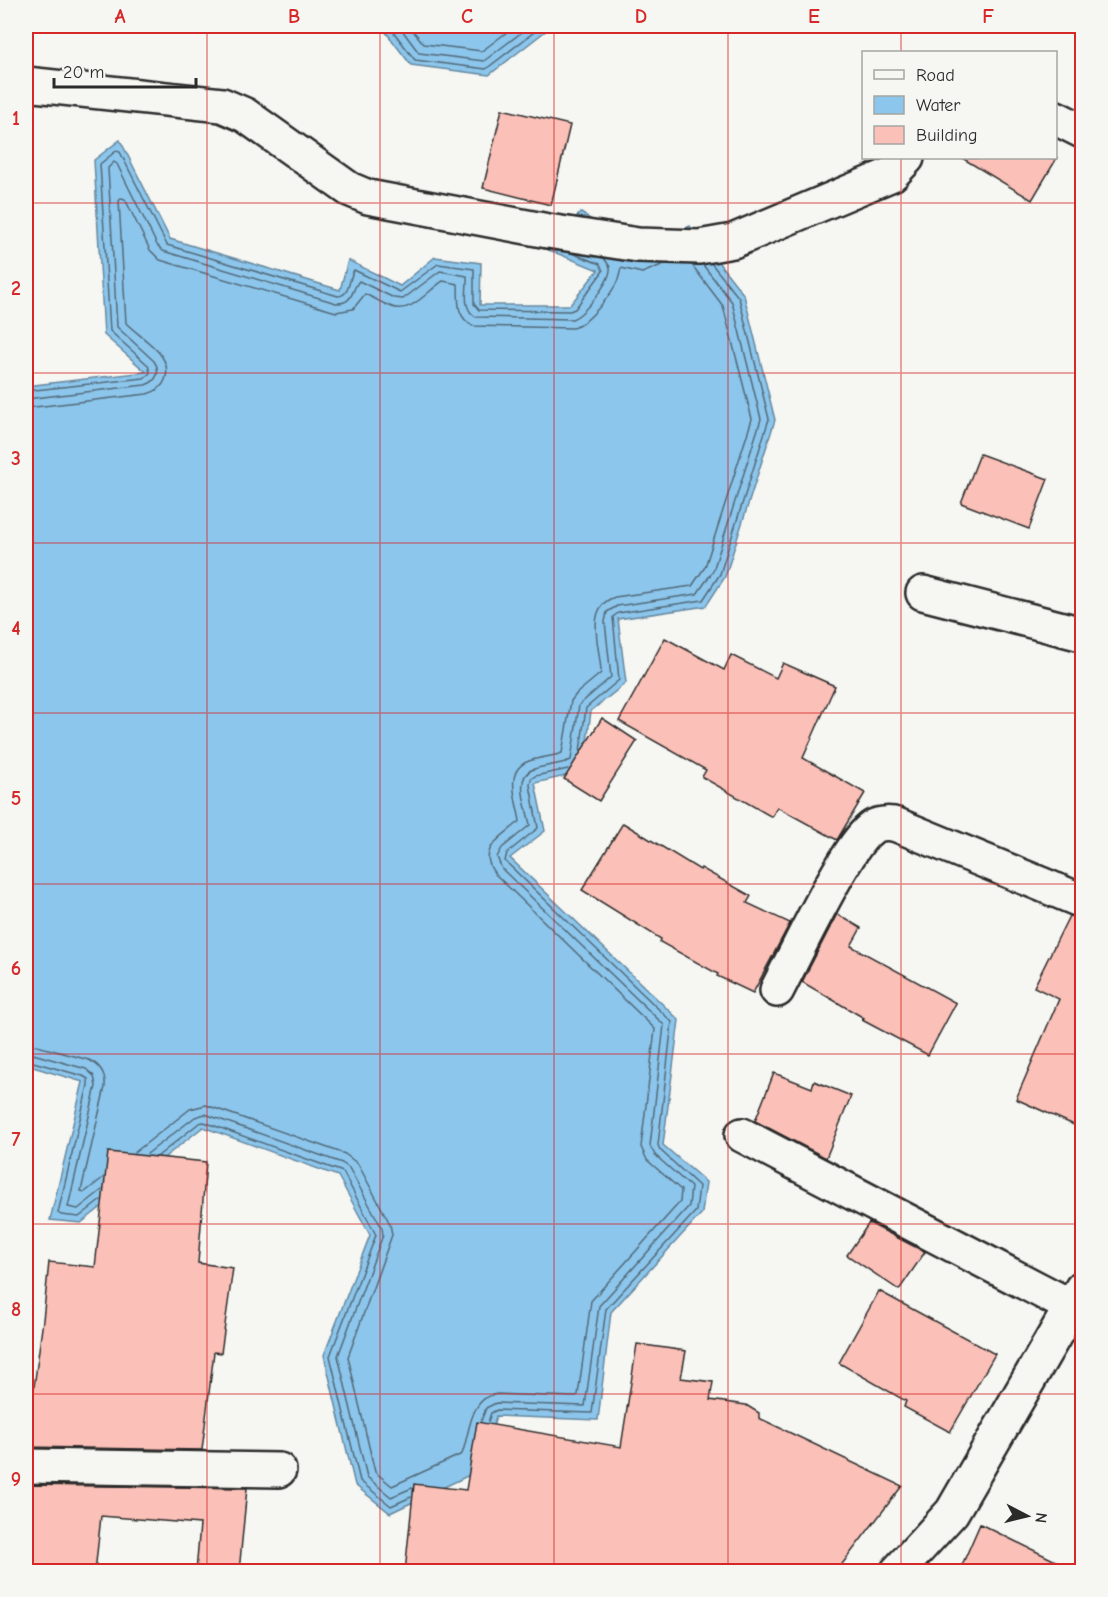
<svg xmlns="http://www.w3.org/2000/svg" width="1108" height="1597" font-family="'Comic Neue',sans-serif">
	<rect width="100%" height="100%" fill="#f6f6f2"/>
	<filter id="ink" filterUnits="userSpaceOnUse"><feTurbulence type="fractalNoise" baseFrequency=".0167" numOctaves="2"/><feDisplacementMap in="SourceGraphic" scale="12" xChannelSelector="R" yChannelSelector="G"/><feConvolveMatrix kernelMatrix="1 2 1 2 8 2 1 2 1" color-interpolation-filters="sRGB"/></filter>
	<g filter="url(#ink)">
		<path fill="#8cc6ec" stroke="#65889f" stroke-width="1.5" d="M386,26H552L489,75L411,65L385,31Z
			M120,140L170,239L340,290L348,260L400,286L435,257L481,263L480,305H570L598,270L539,246L581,213L639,251L690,226L744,295L775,420L725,577L706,606L618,619L626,683L591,711L583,772L535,783L545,831L510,858L679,1020L663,1145L706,1182L702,1213L611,1312L598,1420L496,1416L482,1469L390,1513L355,1485L324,1355L370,1235L338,1176L203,1127L81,1223L50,1220L83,1082L26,1065V386L146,372L104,335L94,160Z"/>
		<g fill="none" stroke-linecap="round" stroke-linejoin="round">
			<path stroke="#526978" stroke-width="1.5" d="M391,26L392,30L415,60L486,69L542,26
				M399,26L419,53L484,61L530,26
				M409,26L424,44L482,51L515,26
				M26,391L144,378L150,373L148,365L110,331L100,164L116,151L120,152L167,245L338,296C351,295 348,279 354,270L400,292L438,264L474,269V304L479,310L570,311L575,309L603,271L600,264L571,253
				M26,399L145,385C157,382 161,371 154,361L117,327L108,168L114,162L117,164L157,245L163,251L336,303C354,304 351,290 359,281L394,298L403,299L440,271L467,276C468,290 461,308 476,317L572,319C584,315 612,280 610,267L604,258
				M26,408L147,394C155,392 162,388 165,380C175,355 140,338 126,323L119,201L121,198L125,199L150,250L160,260L336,312L353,309L365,294C374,298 383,304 392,307C412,314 428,290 443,281L458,284C459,301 455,316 473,326L573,328C588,324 610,296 617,282C619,278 620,272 621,268L642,273L664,264
				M580,751L586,708L619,680L613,617L618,613L703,600L720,574L769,419L739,298L711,263
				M26,1043L89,1060C100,1065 106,1074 105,1087L81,1191L85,1192L104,1177
				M26,1052L86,1069L94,1076L96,1086L68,1207L78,1209L102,1190
				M26,1060L83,1076L88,1079V1085L58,1213L61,1215L79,1217L101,1200
				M134,1153L190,1109L206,1105L345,1154L358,1164L390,1224L392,1235L348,1357L375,1472L392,1486L462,1454C470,1433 469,1397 497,1394L575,1397L578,1395L591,1301L680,1202L681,1190L647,1160L641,1147L655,1029L495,874C475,848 504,836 520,821C517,802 503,770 529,761C540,757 552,757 562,753L571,701L577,693L601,673C601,649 583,607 615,597L692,586L705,567L752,419L723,306L692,265
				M147,1154L195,1117L205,1114L342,1163L349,1168L382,1228L383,1235L338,1356L367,1477L391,1497L412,1488
				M158,1156L199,1123L204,1122L343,1172L376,1235L330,1356L360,1481L391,1506L411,1497
				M481,1421L486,1408L496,1403L585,1406L599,1306L689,1206L691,1187L655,1155L650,1146L664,1025L502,869L497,857L502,848L530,825C528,810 512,776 534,769C546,765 559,765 571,760L579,705L611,677L605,622L607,612L617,606L697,594L713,571L761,419L732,302L703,265
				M488,1422L491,1413L497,1410L592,1413L606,1309L696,1211L699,1186L660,1150L658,1145L672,1022L505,861L507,853L538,828L530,785L531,779L535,776L568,769"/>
		</g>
		<path fill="#fbc0b7" stroke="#2b2b2b" stroke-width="1.5" d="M502,109L570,125L551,205L483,188Z
			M962,158H1057L1032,200Z
			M980,454L1048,479L1029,529L961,503Z
			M665,638L724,670L731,655L776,678L783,663L835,686L803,758L865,793L837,840L777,807L772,817L702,777L706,770L619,721Z
			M602,718L637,741L599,801L564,779Z
			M623,823L700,870L701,868L751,896L747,903L790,923L753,993L717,976L718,974L660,942L661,939L582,890Z
			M837,914L861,928L851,946L956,1003L928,1055L862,1020L864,1018L802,982Z
			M1069,916L1083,919V1129L1016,1099L1059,999L1034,987Z
			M774,1073L812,1088L814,1081L851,1096L826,1158L755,1121Z
			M108,1152L206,1162L198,1263L233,1268L221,1353L214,1352L202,1450L26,1447L43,1320L49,1262L95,1267Z
			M869,1223L925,1252L899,1290L847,1255Z
			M879,1291L995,1354L950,1432L904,1407L906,1401L839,1363Z
			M637,1344L686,1351L681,1378L713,1382L710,1400L746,1405L759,1413V1418L902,1486L836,1572H405L414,1484L466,1490L477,1422L621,1447Z
			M26,1485L247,1488L239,1572H196L200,1524L101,1516L95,1572H26Z
			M980,1524L1078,1572H959Z"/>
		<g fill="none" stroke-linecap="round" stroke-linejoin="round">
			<g stroke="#2b2b2b" stroke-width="38">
				<path id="minor" d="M26,84L222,105L245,115L349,189L368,197L548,231L638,245L699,247L733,241L892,174L907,158
					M1056,118L1082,131
					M923,593L1082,634
					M777,990C793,960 850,837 875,826C881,823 891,823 897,825L1082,901
					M742,1135L1072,1307
					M26,1466L279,1470"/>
			</g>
			<g stroke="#2b2b2b" stroke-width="38">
				<path id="secondary" d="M897,1572L952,1512L1082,1288"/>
			</g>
			<use href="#minor" stroke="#f6f6f2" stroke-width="33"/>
			<use href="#secondary" stroke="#f6f6f2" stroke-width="33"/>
		</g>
	</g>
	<path fill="none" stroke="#d62828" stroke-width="1.5" stroke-opacity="0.55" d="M207,26V1572M380,26V1572M554,26V1572M728,26V1572M901,26V52M901,158V1572M26,203H1082M26,373H1082M26,543H1082M26,713H1082M26,884H1082M26,1054H1082M26,1224H1082M26,1394H1082"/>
	<rect width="1108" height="1597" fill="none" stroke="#f6f6f2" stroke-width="66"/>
	<rect x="862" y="51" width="195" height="108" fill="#f6f6f2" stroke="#a5a5a2" stroke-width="1.5"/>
	<rect x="874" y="70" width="30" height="9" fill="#f6f6f2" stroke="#a5a5a2" stroke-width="1.5"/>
	<text x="916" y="81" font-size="18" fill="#2b2b2b">Road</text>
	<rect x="874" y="96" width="30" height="18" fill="#8cc6ec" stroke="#a5a5a2" stroke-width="1.5"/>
	<text x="916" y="111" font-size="18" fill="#2b2b2b">Water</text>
	<rect x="874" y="126" width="30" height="18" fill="#fbc0b7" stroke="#a5a5a2" stroke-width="1.5"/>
	<text x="916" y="141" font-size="18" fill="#2b2b2b">Building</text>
	<g transform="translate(1027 1516) rotate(97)" stroke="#f6f6f2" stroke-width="4.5" paint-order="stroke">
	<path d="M0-4.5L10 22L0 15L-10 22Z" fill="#2b2b2b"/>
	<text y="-9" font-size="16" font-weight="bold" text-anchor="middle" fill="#2b2b2b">N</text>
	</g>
	<path d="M54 78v9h142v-9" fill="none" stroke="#2b2b2b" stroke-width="3"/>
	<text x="63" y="78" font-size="18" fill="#2b2b2b" stroke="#f6f6f2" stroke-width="4.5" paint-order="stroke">20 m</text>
	<rect x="33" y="33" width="1042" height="1531" fill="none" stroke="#d62828" stroke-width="2"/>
	<g font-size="20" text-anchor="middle" font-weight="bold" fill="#d62828">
		<text x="120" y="23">A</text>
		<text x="294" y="23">B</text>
		<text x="467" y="23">C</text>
		<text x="641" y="23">D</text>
		<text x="814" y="23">E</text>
		<text x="988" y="23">F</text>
		<text x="16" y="125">1</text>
		<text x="16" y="295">2</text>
		<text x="16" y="465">3</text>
		<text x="16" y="635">4</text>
		<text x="16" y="805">5</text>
		<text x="16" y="975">6</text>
		<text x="16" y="1146">7</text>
		<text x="16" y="1316">8</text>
		<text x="16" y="1486">9</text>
	</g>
</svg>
